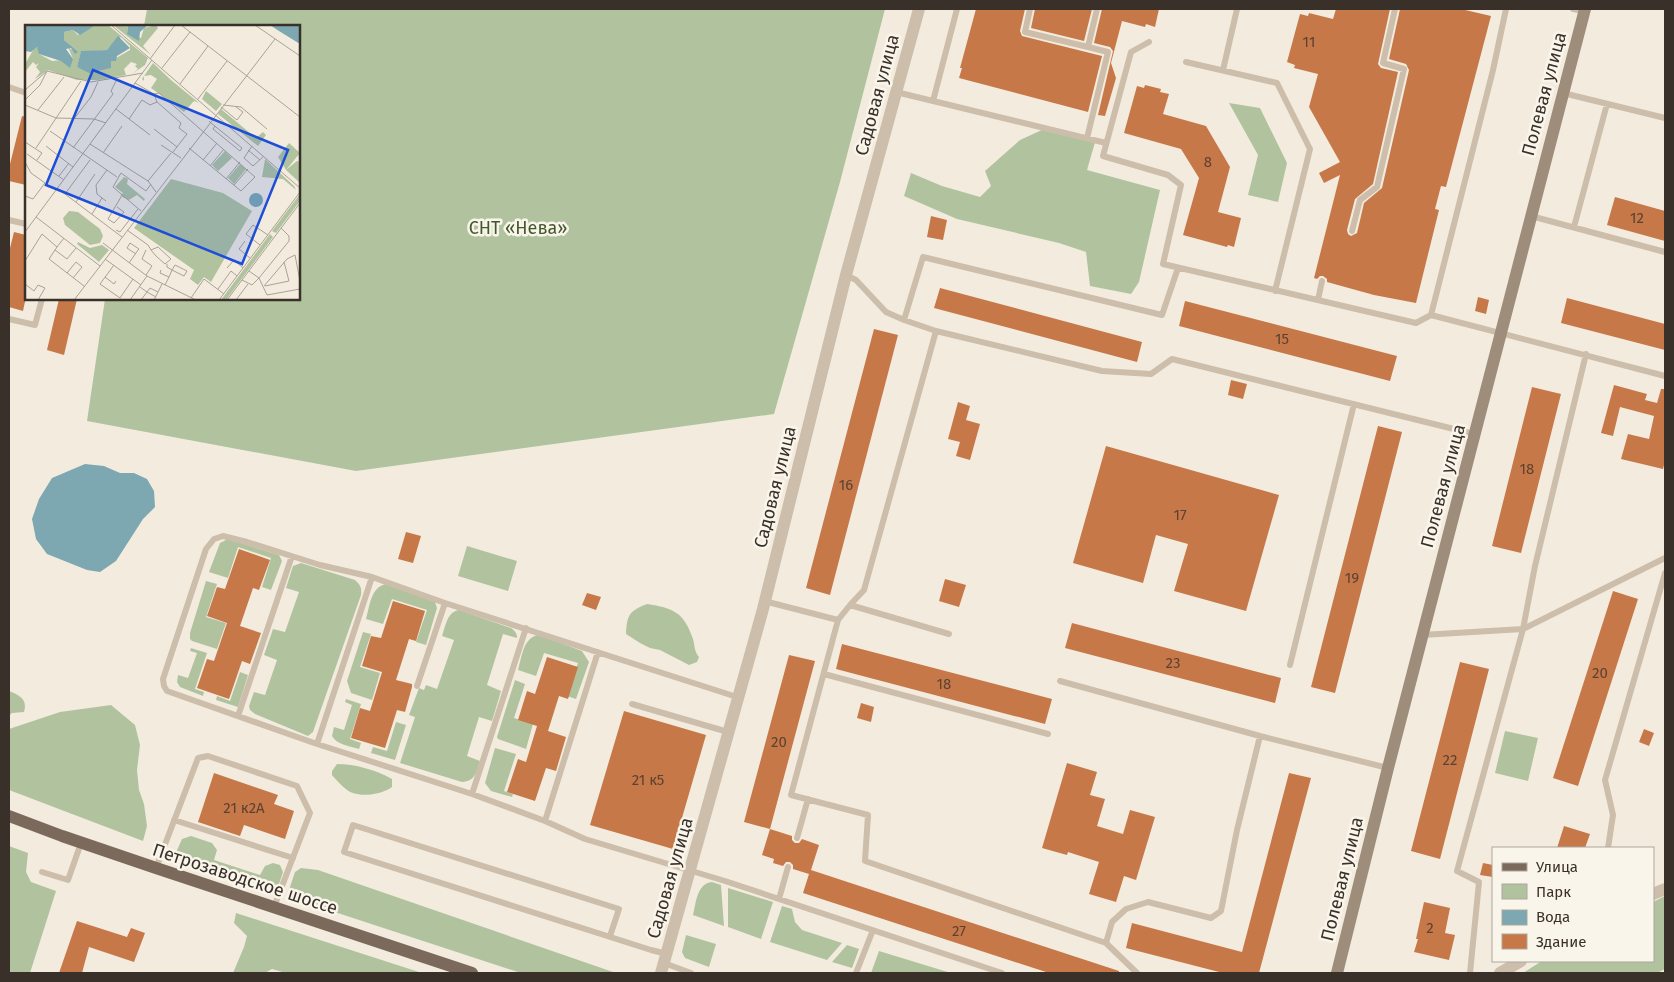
<svg xmlns="http://www.w3.org/2000/svg" width="1674" height="982" font-family="'Fira Sans',sans-serif">
	<rect width="100%" height="100%" fill="#f3ecde"/>
	<path fill="#b1c39e" d="M147,9H885L840,182L774,414L356,471L87,421L105,299H299V26H144Z
		M1229,103L1260,108L1287,163L1278,202L1248,195L1258,155Z
		M1044,129L1096,139L1087,170L1160,190L1139,282L1131,294L1090,286L1086,252L1059,243L957,219L904,196L911,173L942,186L980,197L991,186L985,171L1020,140Z
		M228,539L279,555L282,561L271,590L262,587L271,558L238,547L228,578L209,572L220,543Z
		M467,546L517,561L508,591L458,576Z
		M301,563L355,580C360,585 362,587 361,595L313,732L308,736L255,714L250,710L249,706L254,692L265,695L277,660L264,655L273,629L285,632L299,592L286,588L293,566Z
		M206,581L217,584L206,617L226,623L217,649L192,641L190,639V633Z
		M387,584L435,602L437,608L426,645L416,642L427,610L392,599L383,624L366,619C370,605 371,586 387,584Z
		M647,604C673,608 684,612 693,639C695,646 694,651 699,657L697,662L689,665L660,650L650,648L640,643L626,634C627,615 629,611 647,604Z
		M459,610L511,628C515,631 517,633 517,638L503,634L487,685L501,691L492,721L479,717L467,756L480,761C476,772 476,781 462,782L400,763L415,717L409,715L419,688L424,690L426,685L437,689L454,640L442,636C446,625 447,612 459,610Z
		M363,632L371,634L360,667L380,673L372,700L351,693L347,681Z
		M539,635L582,651L589,662L576,699L567,696L578,663L544,653L536,676L518,670C522,657 523,637 539,635Z
		M191,648L207,653L195,689L204,692L203,696L180,687L177,682L178,675L188,678L197,653L190,651Z
		M240,672L248,675L238,707L216,700L217,696L230,701Z
		M515,680L525,684L514,718L533,724L526,749L498,739L497,737Z
		M9,691C19,695 28,699 24,712L12,713L9,716Z
		M346,699L361,704L350,739L361,743L359,749C350,746 337,745 332,736L334,727L344,730L352,705L345,702Z
		M111,705L135,725L140,745L137,770L139,790L144,804L147,826L143,841L9,790V729L60,712Z
		M396,722L406,725L395,760L371,753L373,747L387,751Z
		M1505,731L1538,738L1528,781L1495,773Z
		M495,748L516,754L504,791L513,794L512,797L491,791L485,783Z
		M337,764C355,764 376,770 392,779V787C383,794 364,797 353,793C346,791 337,781 332,775V771Z
		M191,836L212,843L217,850L214,860L260,875L265,866L273,863L280,865L283,872L277,890L174,857L182,839Z
		M9,846L28,853L26,872L31,882L56,891L30,973H9Z
		M301,868L318,870L616,973H521L292,898L288,893L295,872Z
		M712,882L721,885L724,926L693,915C696,903 697,883 712,882Z
		M728,888L773,902L761,939L728,927Z
		M1665,896V969L1657,973H1523L1542,961H1653V902Z
		M782,906L792,909L795,922L802,930L842,943L827,960L770,942Z
		M236,913L422,973H286L272,969L265,973H233L244,947L247,936L234,923Z
		M686,935L716,944L709,967L685,958L682,952Z
		M847,945L859,949L852,968L832,962Z
		M879,951L951,973H871Z"/>
	<path fill="#7da8b1" d="M85,464L104,466L120,473H134L147,479L154,491L155,507L143,519L116,561L100,572L87,570L47,554L36,539L32,519L39,499L52,478Z"/>
	<path fill="#c77848" d="M976,9H1025L1020,31L1022,36L1102,56L1088,112L959,78L962,68H960Z
		M1035,9H1092L1084,41L1031,28Z
		M1102,9H1159L1155,27L1146,24L1145,27L1122,21L1111,63L1116,78L1105,116L1098,115L1113,51L1110,47L1094,43Z
		M1336,9H1390L1378,64L1381,68L1398,72L1373,184L1355,199L1347,230L1348,234L1351,236L1357,233L1364,203L1382,188L1409,70L1406,64L1389,59L1400,9H1461L1491,16L1446,187L1441,186L1435,209L1439,210L1416,303L1374,295L1327,282V279L1323,276H1320L1317,279L1314,278L1340,175L1324,183L1319,173L1340,162L1309,107L1318,74L1294,68L1295,65L1287,62L1300,14L1308,16L1309,13L1333,19Z
		M1145,85L1161,89L1160,92L1169,94L1163,114L1206,126L1230,167L1218,212L1241,218L1234,247L1228,245L1227,247L1183,235L1199,178L1181,149L1124,133L1137,86L1144,88Z
		M22,116L26,117V185L9,181V168Z
		M1615,197L1665,211V241L1607,225Z
		M931,216L947,220L943,240L927,237Z
		M14,232L26,235V297L23,311L9,307V252Z
		M940,288L1142,342L1137,362L934,308Z
		M1478,297L1489,300L1486,314L1475,311Z
		M1567,298L1665,324V350L1561,323Z
		M59,299H77L64,355L47,350Z
		M1185,301L1397,356L1390,381L1179,326Z
		M874,329L898,335L830,595L806,588Z
		M1231,380L1247,384L1243,399L1228,395Z
		M1614,385L1647,394L1645,400L1657,403L1661,389H1665V461L1663,469L1621,459L1628,434L1649,439L1654,416L1620,407L1613,436L1601,433Z
		M1532,387L1561,394L1521,553L1492,546Z
		M958,402L970,406L966,420L980,424L970,460L956,456L960,442L948,439Z
		M1378,426L1402,432L1335,693L1311,687Z
		M1106,446L1279,495L1246,611L1174,591L1188,544L1156,535L1143,583L1073,563Z
		M406,532L421,536L413,563L398,559Z
		M239,549L270,560L259,590L253,588L240,626L261,633L250,664L242,661L229,699L197,688L207,659L214,661L227,623L207,616L217,587L225,589Z
		M945,579L966,585L959,607L939,601Z
		M1613,591L1638,599L1578,786L1553,778Z
		M587,593L601,597L596,610L582,605Z
		M393,601L425,611L416,641L409,639L396,680L412,684V687L405,712L397,710L385,748L351,738L360,708L370,711L382,672L362,666L371,636L381,638Z
		M1072,623L1281,678L1275,703L1065,648Z
		M842,644L1052,699L1045,724L836,669Z
		M789,655L815,661L770,829L744,822Z
		M547,657L578,667L568,699L559,696L548,731L566,737L556,771L546,768L535,801L507,792L518,759L526,762L537,726L518,720L527,691L535,694Z
		M1460,662L1489,669L1440,859L1411,851Z
		M861,703L874,707L871,722L857,718Z
		M624,711L706,735L673,849L590,825Z
		M1644,729L1654,733L1649,746L1639,742Z
		M1067,763L1097,772L1090,795L1105,799L1097,826L1123,834L1130,810L1155,817L1136,880L1124,876L1116,902L1089,894L1099,862L1068,852L1067,855L1042,848Z
		M214,773L278,795L274,804L294,811L285,839L244,825L240,836L198,822Z
		M1289,773L1311,778L1259,973H1223L1126,948L1132,923L1242,952Z
		M1564,826L1590,834L1585,848H1557Z
		M770,829L792,836V840L795,843H799L802,839L819,845L811,870L1119,971V973H1049L803,893L809,874L793,869V865L790,862H786L783,866L773,863L774,859L762,855Z
		M1483,863L1493,865V877L1480,875Z
		M1424,902L1450,908L1445,933L1455,935L1449,960L1414,952L1418,939H1416Z
		M77,921L127,937L131,928L145,933L134,962L89,947L82,973H59Z"/>
	<g fill="none" stroke-linecap="round" stroke-linejoin="round">
		<path stroke="#ccbeaa" stroke-width="6" d="M1030,9L1025,32L1088,47
			M1573,9L1584,11
			M1149,42L1131,52L1103,156L1168,175L1181,185L1163,264L1416,323L1431,315L1665,376
			M1186,62L1277,83L1310,149L1275,291
			M1223,70L1237,9
			M9,87L26,93
			M896,92L1106,143
			M1563,93L1665,118
			M933,101L957,9
			M1087,138L1108,52L1088,47L1097,9
			M1531,216L1665,252
			M9,220L26,224
			M1574,227L1607,104
			M1352,231L1360,200L1377,187L1404,69L1383,63L1395,9
			M846,275L856,280L886,312L904,320L936,331L1102,371L1151,374L1172,359L1474,434
			M1318,300L1322,281
			M1431,315L1493,70L1506,9
			M9,319L35,325L42,299
			M904,320L923,257L1162,315L1178,268
			M764,601L838,620L850,605L949,634
			M850,605L864,590L936,331
			M838,620L791,795L868,815L865,861L1106,943L1137,973
			M1422,635L1523,629L1665,558
			M1290,665L1354,404
			M824,674L1048,734
			M1060,681L1260,736L1388,768
			M417,686L445,603
			M737,697L445,603L372,577L320,565L247,542L223,536L214,539L206,549L163,679L164,686L167,691L317,744L472,794L545,821L585,839L725,881L1002,973
			M632,704L728,732
			M238,716L292,556
			M317,744L372,577
			M472,794L526,628
			M174,820L293,858
			M545,821L598,652
			M797,838L808,799
			M1608,848L1613,815L1605,780L1665,573
			M156,868L198,758L208,756L297,786L310,813L274,907
			M42,872L68,880L81,843
			M779,899L788,867
			M610,936L619,909L353,825L344,852L651,950L667,954
			M1106,943L1112,922L1126,909L1148,902L1211,918L1221,911L1237,830L1260,736
			M664,963L691,973
			M856,973L873,930
			M1470,973L1479,882L1457,871L1523,629L1535,566L1586,354"/>
		<path stroke="#ccbeaa" stroke-width="12" d="M1653,894L1665,889
			M661,973L763,609L846,275L919,9
			M1500,973L1521,961"/>
		<path stroke="#9f8d7b" stroke-width="12" d="M1337,973L1388,768L1585,9"/>
		<path stroke="#7b6a5b" stroke-width="12" d="M9,816L62,836L156,868L472,973"/>
	</g>
	<g text-anchor="middle" stroke-width="5" stroke-linejoin="round" paint-order="stroke">
		<g font-size="15" fill="#5c4232">
			<text x="1309" y="47">11</text>
			<text x="1208" y="167">8</text>
			<text x="1637" y="223">12</text>
			<text x="1282" y="344">15</text>
			<text x="1527" y="474">18</text>
			<text x="846" y="490">16</text>
			<text x="1180" y="520">17</text>
			<text x="1352" y="583">19</text>
			<text x="1173" y="668">23</text>
			<text x="1600" y="678">20</text>
			<text x="944" y="689">18</text>
			<text x="779" y="747">20</text>
			<text x="1450" y="765">22</text>
			<text x="648" y="785">21 к5</text>
			<text x="244" y="813">21 к2А</text>
			<text x="1430" y="933">2</text>
			<text x="959" y="936">27</text>
		</g>
		<g font-size="18" fill="#39302a" stroke="#faf5eb">
			<text transform="translate(1544 94) rotate(-75)" y="6">Полевая улица</text>
			<text transform="translate(877 95) rotate(-75)" y="6">Садовая улица</text>
			<text transform="translate(1443 486) rotate(-75)" y="6">Полевая улица</text>
			<text transform="translate(775 487) rotate(-76)" y="6">Садовая улица</text>
			<text transform="translate(670 878) rotate(-74)" y="6">Садовая улица</text>
			<text transform="translate(245 879) rotate(18)" y="6">Петрозаводское шоссе</text>
			<text transform="translate(1342 879) rotate(-76)" y="6">Полевая улица</text>
		</g>
		<g font-size="18" fill="#42582d" stroke="#faf5eb">
			<text x="518" y="234">СНТ «Нева»</text>
		</g>
	</g>
	<g transform="translate(25 25)">
		<rect width="275" height="275" fill="#f3ecde"/>
		<path d="M71,0H83L123,33L120,40L107,49L113,44L110,41L112,39L106,37L99,44L101,50L74,55H52L23,45L10,54L15,47L11,42L14,38L11,40L8,37L0,47V39L10,22L14,23V29L27,36L48,34L43,22L52,28L39,15V7L48,5L53,10ZM96,12L105,21V25L86,36L82,43L67,47L52,42L56,27L82,25ZM88,0H103L102,8L116,13L119,3L131,0L133,3L118,21L126,30ZM128,38L146,55L174,78L169,76L159,87L126,63L132,54L126,50L119,51V56L117,54ZM181,66L197,79L191,86L177,74ZM196,84L231,113L238,107L241,110L233,121L193,89ZM264,118L275,128L261,145L253,132ZM200,126L207,133L193,146L187,140ZM240,134L269,161L271,165L258,154L237,152ZM272,136L275,137V158L261,145ZM215,139L221,144L209,159L203,153ZM99,152L103,154L102,159L120,174L119,176L112,170L104,175L95,171L98,168L90,162ZM146,154L198,168L227,186L186,257L179,252L173,260L165,254L169,245L109,203ZM275,169V176L251,208L247,206ZM44,186L53,187L75,204L78,211L75,218L65,220L40,200L38,193ZM245,209L248,212L201,275H196ZM53,217L65,223L77,220L84,225L74,237L52,219Z" fill="#b1c39e" fill-rule="evenodd"/>
		<path d="M0,0H71L55,10L48,5L39,7V15L53,27L50,29L46,23L41,24L48,34L45,43L36,36L14,29L12,22L6,27L0,26ZM103,0H123L115,7L114,16L102,9ZM245,0H275V19L254,6ZM93,11L105,23L92,31L91,36H86V43L64,48L52,42L56,26L82,25ZM224 175a7 7 0 1 1 14 0a7 7 0 1 1-14 0Z" fill="#7da8b1"/>
		<path fill="none" stroke="#a9a196" stroke-width="1" d="M86,0L275,163M156,0L275,92M230,0L275,31M125,34L150,0M137,43L165,7M110,58L129,69L134,68L230,152L216,166L164,123M155,59L183,21M0,65L22,46L66,57L118,48M129,69L132,77L156,98L154,103L162,109L148,127M173,74L202,36M0,75L15,60L22,46M0,80L31,93L69,94L81,98M198,80L216,82L242,104M196,82L212,95L218,87L211,82M91,84L125,110M13,85L39,52M104,94L117,75L125,80L132,77M48,95L66,72L73,57M184,96L186,98L217,123L215,126L188,104L190,101M129,104L152,122M25,106L92,152M0,117L17,128L12,135M65,119L123,156L131,167M136,120L156,133M21,121L48,142M227,121L219,133L228,141L239,131M11,123L56,56M48,123L88,69L86,66L92,54M223,125L235,135M78,128L97,101M2,129L39,155M178,135L192,118M0,137L6,148L20,158L8,174L0,171M185,141L199,124M34,151L44,138M201,154L215,137M123,156L146,128M209,160L223,144M32,163L97,212M40,169L65,135M81,176L72,169L71,160L82,145M51,177L70,149M92,182L99,187L89,198L83,194L96,172M116,186L88,162L96,148L121,166L126,159M67,189L77,173M11,192L75,241M256,203L264,211V216L234,253L242,270L275,264M91,205L95,207L113,184M102,205L123,220L126,225L131,231L140,239L146,234L133,222L126,225M0,207L127,35M220,216L214,224L225,233M78,218L122,251L171,275M235,220L221,209L228,200L243,210M32,222L24,234L59,261M30,225L42,234L51,223M80,234L116,260M0,236L17,209L32,222L39,213M104,238L113,225L114,224L105,218L102,223L111,229M142,239V242L147,245L159,251L162,246L150,240L147,245L144,252M89,240L75,259L95,273L108,254M202,243L209,235L218,243M136,245L135,248L144,252L140,260M42,248L51,237L57,242L48,253M121,250L127,241L117,234L121,225M80,252L89,259L91,256M217,255L227,260L234,253L224,246M0,259L9,266L13,260L20,263L13,275M239,261L262,234L270,230L275,256M240,261L264,256L259,237M115,262L122,267L125,263L133,267M193,264L206,246L212,251M166,273L179,254L199,269M49,275L250,14M105,275L122,251M116,275L122,267L131,272M129,275L137,259M194,275L275,167M202,275L275,178M211,275L223,259"/>
		<path fill="#1d4ed8" fill-opacity="0.15" stroke="#1d4ed8" stroke-width="2.5" d="M68,45L263,125L217,239L21,160Z"/>
		<rect width="275" height="275" fill="none" stroke="#39302a" stroke-width="2.5"/>
	</g>
	<rect width="1674" height="982" fill="none" stroke="#39302a" stroke-width="20"/>
	<rect x="1492" y="847" width="162" height="115" fill="#faf5eb" stroke="#ada69e"/>
	<rect x="1502" y="863" width="25" height="8" fill="#7b6a5b" stroke="#ada69e"/>
	<text x="1536" y="872" font-size="15" fill="#39302a">Улица</text>
	<rect x="1502" y="884" width="25" height="15" fill="#b1c39e" stroke="#ada69e"/>
	<text x="1536" y="897" font-size="15" fill="#39302a">Парк</text>
	<rect x="1502" y="910" width="25" height="15" fill="#7da8b1" stroke="#ada69e"/>
	<text x="1536" y="922" font-size="15" fill="#39302a">Вода</text>
	<rect x="1502" y="934" width="25" height="15" fill="#c77848" stroke="#ada69e"/>
	<text x="1536" y="947" font-size="15" fill="#39302a">Здание</text>
</svg>
